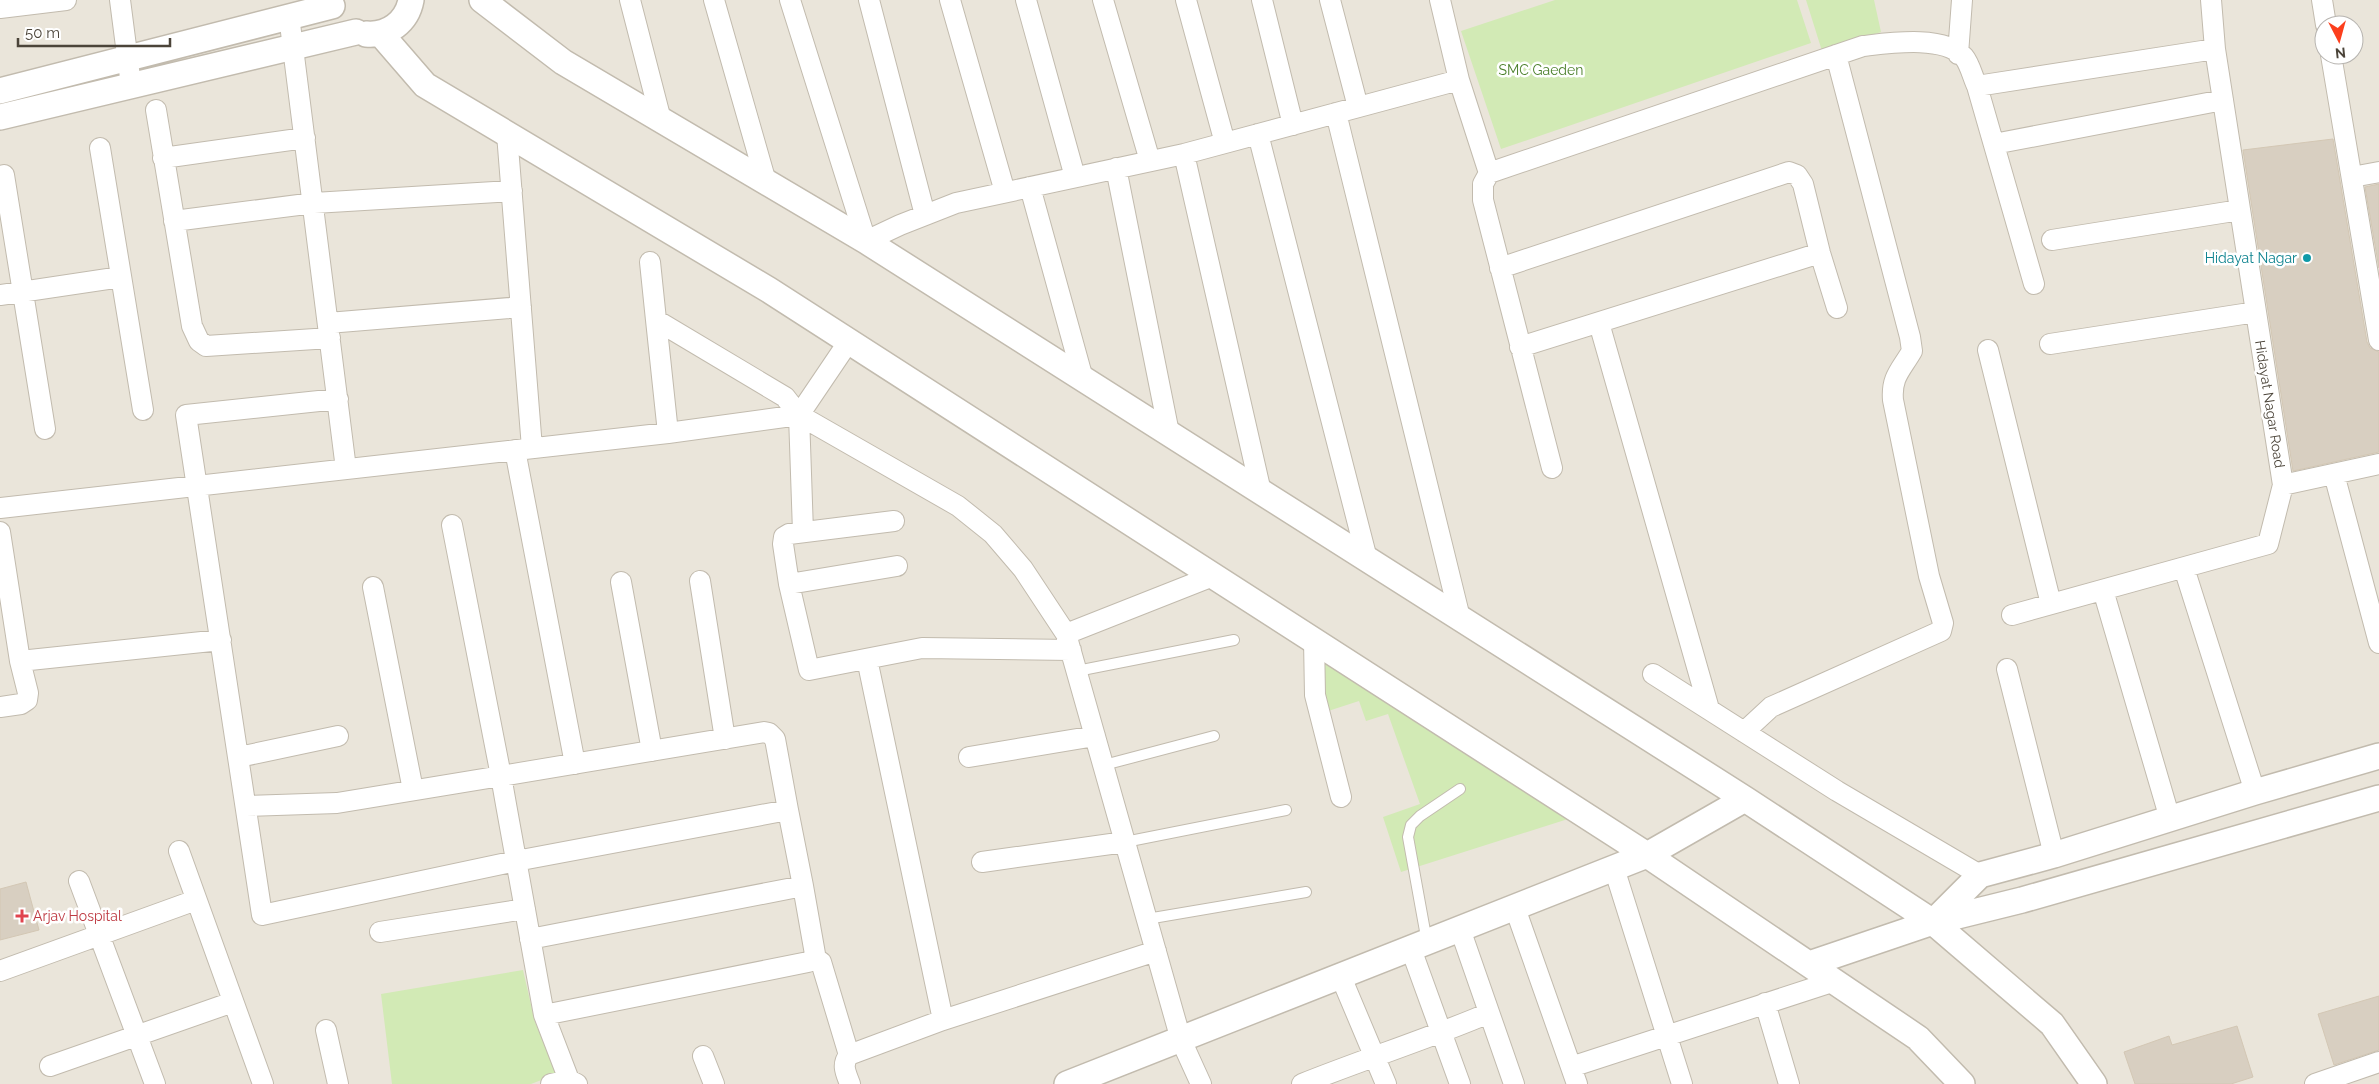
<svg xmlns="http://www.w3.org/2000/svg" width="2379" height="1084" font-family="Raleway,sans-serif">
	<rect width="100%" height="100%" fill="#f6f3ec"/>
	<path fill="#eae5da" fill-rule="evenodd" d="M0,0H2379V1084H0ZM2324,25H2354V55H2324Z"/>
	<path fill="#d2eab5" d="M1555,0H1797L1811,43L1501,149L1461,31Z
		M1806,0H1874L1881,32L1822,51Z
		M1316,648L1568,819L1401,872L1383,817L1420,804L1388,714L1366,721L1359,701L1322,713Z
		M523,970L535,1022L557,1074L531,1084H392L381,994Z"/>
	<path fill="#d8cfc1" stroke="#d3c7b4" d="M2333,139L2367,342L2370,348L2379,352V452L2293,471L2243,150Z
		M2379,184V268L2365,187Z
		M26,882L39,930L0,940V889Z
		M2379,996V1050L2334,1065L2318,1014Z
		M2237,1026L2253,1077L2231,1084H2135L2124,1052L2169,1036L2172,1045Z"/>
	<g fill="none" stroke-linecap="round" stroke-linejoin="round">
		<g stroke="#c2bbae" stroke-width="12">
			<path id="service" d="M1077,671L1234,640
				M1104,765L1214,736
				M1125,842L1286,810
				M1147,919L1306,892
				M1427,942L1408,837L1411,825L1420,816L1460,789"/>
		</g>
		<g stroke="#c2bbae" stroke-width="22">
			<path id="minor" d="M120,0L131,85
				M630,0L661,120
				M714,0L766,182
				M790,0L866,241L900,225L956,203L1184,154L1459,80L1489,173L1863,46C1890,43 1944,35 1964,57C1970,64 1973,78 1977,86L2034,284
				M869,0L925,215
				M950,0L1005,192
				M1026,0L1075,177
				M1103,0L1150,161
				M1186,0L1225,143
				M1262,0L1293,125
				M1330,0L1358,107
				M1440,0L1459,80
				M2322,0L2326,25
				M0,8L66,0
				M289,16L346,469
				M1958,54L1962,0
				M2331,55L2379,340
				M1977,86L2215,49
				M156,110L192,326L199,341L206,346L330,338
				M1336,113L1460,618
				M507,134L532,448
				M1258,134L1367,559
				M1994,144L2223,100
				M100,148L143,410
				M1184,154L1261,492
				M163,158L305,138
				M1116,168L1169,433
				M1489,173L1483,184V200L1552,468
				M4,175L45,429
				M2352,177L2379,172
				M1030,187L1083,379
				M174,221L314,203L512,191
				M2052,240L2240,210
				M650,262L656,320L785,397L799,415L803,532
				M1500,268L1789,172L1797,175L1803,184L1820,253L1837,308
				M0,295L121,277
				M656,320L668,433
				M328,323L521,307
				M1599,323L1709,709
				M2050,344L2256,312
				M1520,347L1820,253
				M1988,350L2051,604
				M338,399L186,415L262,915L516,861L788,810L775,739L769,733L764,732L501,776C515,856 530,936 544,1015L808,962L814,959L815,954L803,886
				M799,415L849,341
				M515,450L575,764
				M2334,474L2379,643
				M2283,485L2379,464
				M0,508L668,433L799,415L958,506L993,534L1023,569L1066,634L1181,1040L1201,1084
				M0,532L20,661
				M897,566L789,584L809,670L922,648L1071,650
				M2184,568L2255,792
				M700,581L725,739
				M621,582L652,751
				M789,584L783,544L784,537L789,534L894,521
				M373,587L413,790
				M2103,590L2170,819
				M2012,615L2268,544L2283,485L2215,49L2211,0
				M1066,634L1213,576
				M1314,640L1315,695L1341,797
				M867,659L943,1020L1156,951
				M2007,669L2054,855
				M1653,674L1837,791L1980,875
				M0,707L21,704L27,700L28,693L20,661L221,640
				M1744,732L1771,707L1941,631L1943,623L1929,576L1893,400C1891,377 1901,370 1912,351L1910,337L1836,55
				M239,757L338,736
				M969,757L1095,736
				M246,806L337,803L501,776L452,525
				M179,851L263,1084
				M982,862L1125,842
				M1614,868L1682,1084
				M79,881L155,1084
				M1515,908L1577,1084
				M1460,929L1514,1084
				M380,932L525,909
				M530,939L803,886L788,810
				M1411,949L1460,1084
				M821,962L849,1055
				M0,971L196,900
				M1341,977L1386,1084
				M1765,1003L1789,1084
				M544,1015L569,1080
				M326,1030L338,1084
				M703,1056L714,1084
				M50,1066L233,1002
				M1571,1067L1835,981
				M551,1084L569,1080L577,1084
				M850,1084C846,1073 841,1065 849,1055L943,1020
				M1302,1084C1364,1059 1428,1039 1489,1013
				M2315,1084L2379,1062"/>
		</g>
		<g stroke="#c2bbae" stroke-width="28">
			<path id="tertiary" d="M482,0L563,62L866,241L1745,799L1933,922L2052,1024L2094,1084
				M380,33L425,85L769,290L1647,855L1918,1038L1962,1084
				M366,34C388,36 407,22 411,0
				M0,91L332,6
				M0,117L356,32
				M1933,922L1980,875L2054,855L2255,792L2379,756
				M1809,964L1933,922L2022,900L2379,798
				M1067,1084L1647,855L1745,799"/>
		</g>
		<use href="#service" stroke="#fff" stroke-width="10"/>
		<use href="#minor" stroke="#fff" stroke-width="20"/>
		<use href="#tertiary" stroke="#fff" stroke-width="25"/>
	</g>
	<circle fill="#0f9aa8" stroke="#fff" stroke-width="2" cx="2307" cy="258" r="5"/>
	<path fill="#e0444e" stroke="#fff" stroke-width="2" d="M19.5 908.5h5v5h5v5h-5v5h-5v-5h-5v-5h5z"/>
	<g text-anchor="middle" stroke-width="5" stroke-linejoin="round" paint-order="stroke">
		<g font-size="14" fill="#4a7f2a" stroke="#fff">
			<text x="1541" y="75">SMC Gaeden</text>
		</g>
		<g font-size="14" fill="#0d838f" stroke="#fff" text-anchor="end">
			<text x="2297" y="263">Hidayat Nagar</text>
		</g>
		<g font-size="14" fill="#4b4439" stroke="#fff">
			<text transform="translate(2270 404) rotate(81)" y="5">Hidayat Nagar Road</text>
		</g>
		<g font-size="14" fill="#be3a42" stroke="#fff" text-anchor="start">
			<text x="33" y="921">Arjav Hospital</text>
		</g>
	</g>
	<g transform="translate(2339 40) rotate(174)"><circle r="24" fill="#ffffff" stroke="#b7b4b0"/>
	<path d="M0-4L9 19L0 12L-9 19Z" fill="#fc3f1d"/>
	<text y="-8" font-size="14" font-weight="bold" text-anchor="middle" fill="#4b4439">N</text>
	</g>
	<path d="M18 38v8h152v-8" fill="none" stroke="#4b4439" stroke-width="2.5"/>
	<text x="25" y="38" font-size="15" fill="#4b4439" stroke="#ffffff" stroke-width="4" paint-order="stroke">50 m</text>
</svg>
